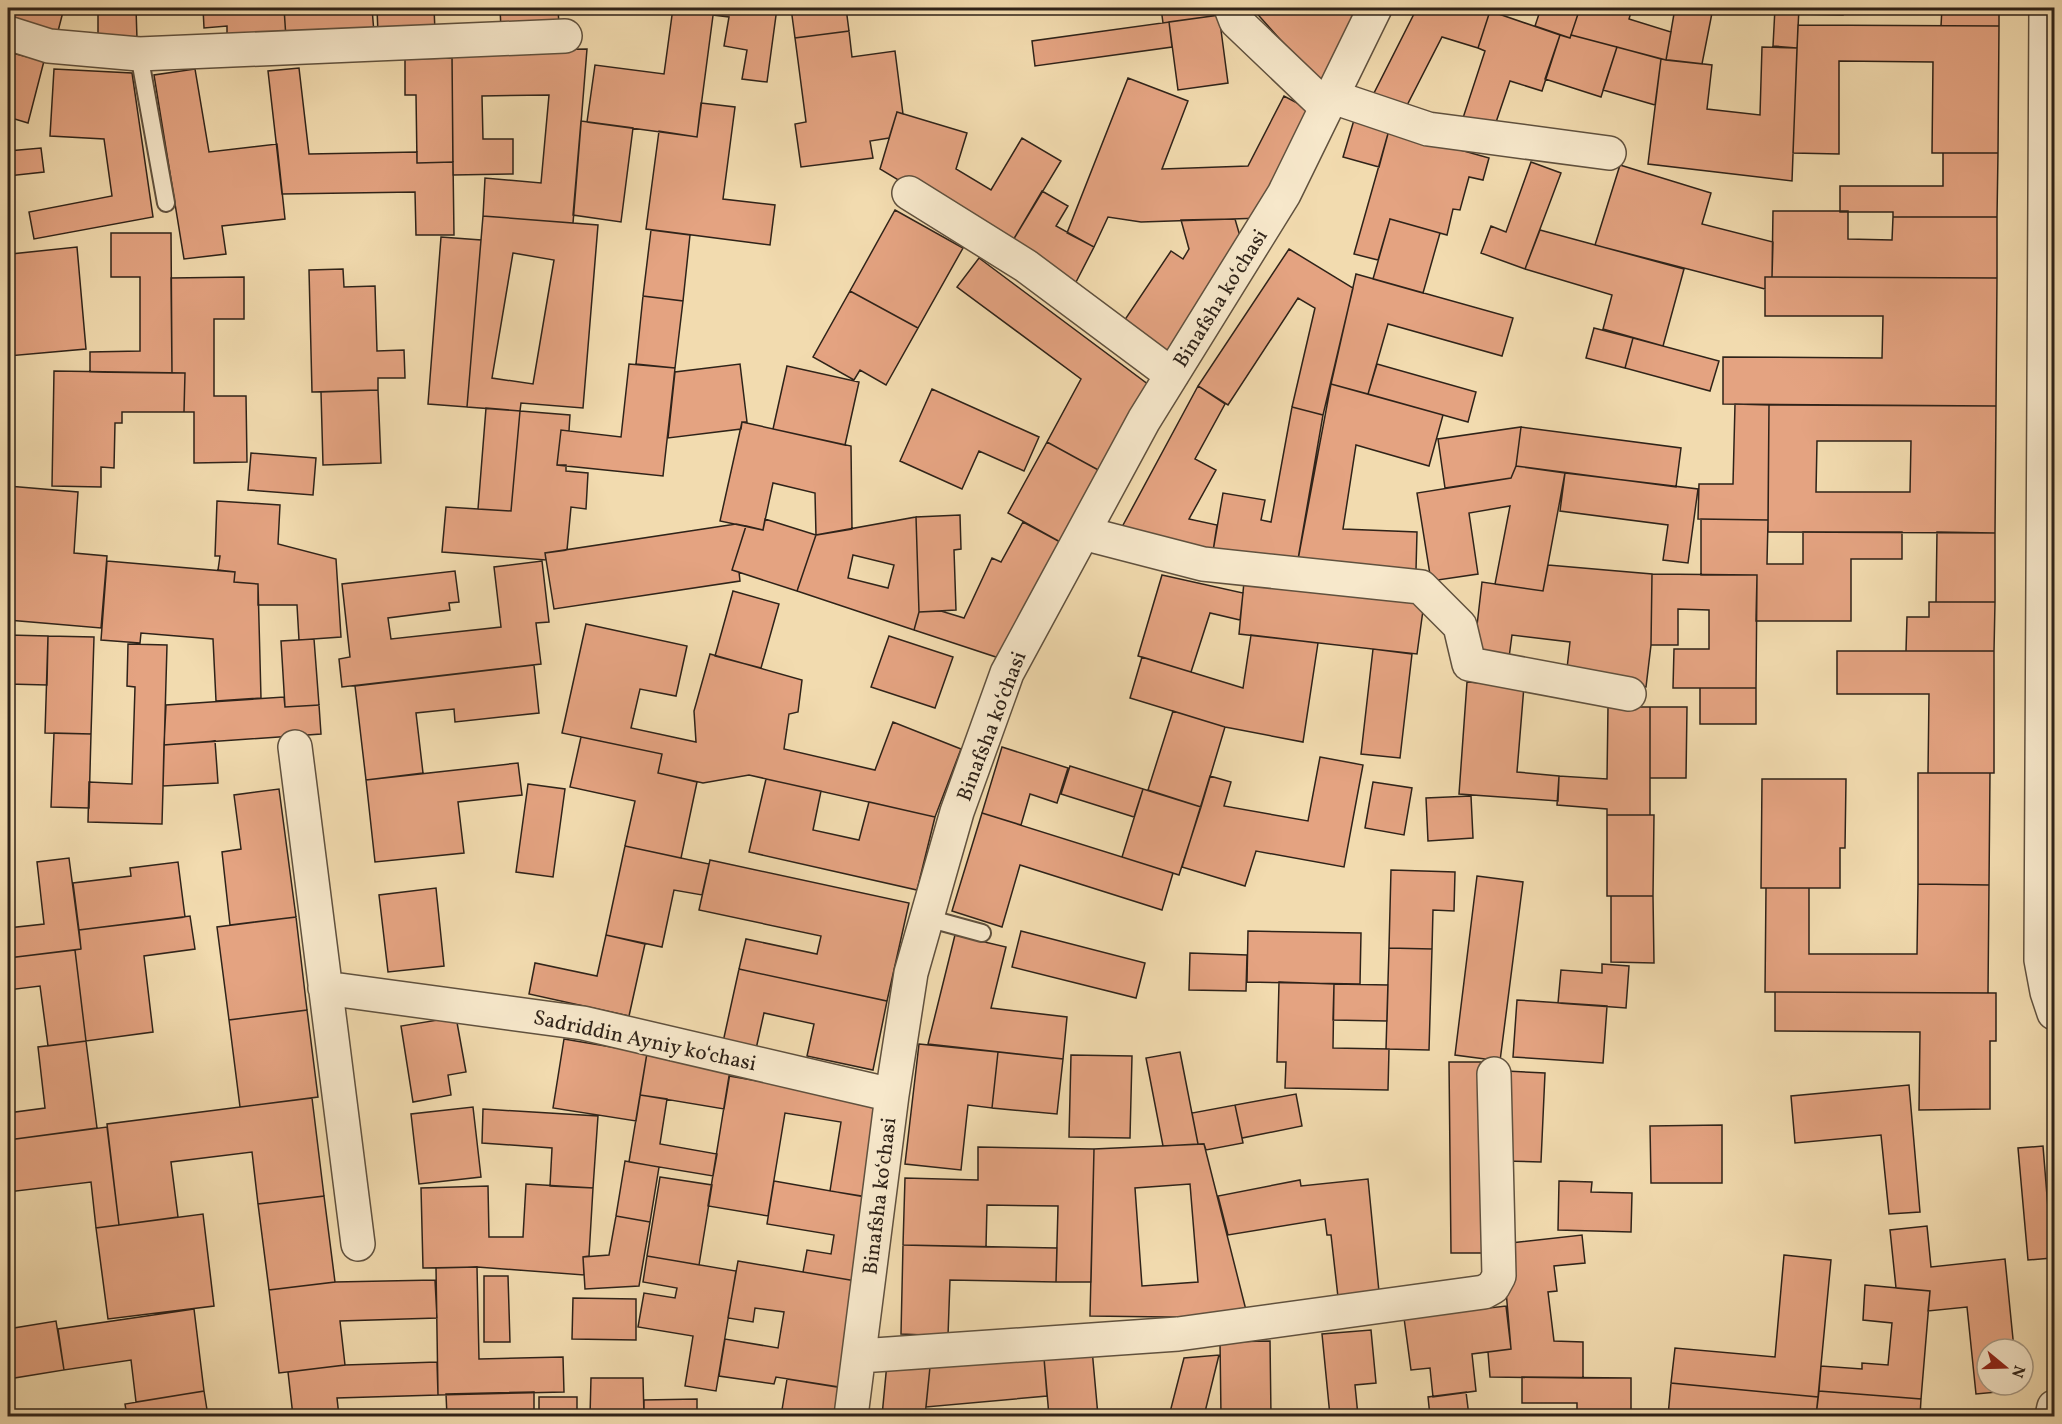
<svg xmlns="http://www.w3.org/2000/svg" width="2062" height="1424" font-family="Vollkorn,serif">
	<rect width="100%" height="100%" fill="#f2dbaf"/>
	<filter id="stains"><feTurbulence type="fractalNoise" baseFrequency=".00333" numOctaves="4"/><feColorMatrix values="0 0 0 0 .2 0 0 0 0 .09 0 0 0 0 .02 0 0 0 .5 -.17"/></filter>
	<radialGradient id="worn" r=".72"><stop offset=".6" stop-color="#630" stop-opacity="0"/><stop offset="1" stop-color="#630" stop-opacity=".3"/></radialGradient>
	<path fill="#e4a381" stroke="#2f2319" stroke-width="1.5" fill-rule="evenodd" d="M8,8H64L57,35L28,29L29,22L8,17Z
		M98,8H136L137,39L98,40Z
		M203,8H284L286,38L227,41V26L204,28Z
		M284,8H372L374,33L286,38Z
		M377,8H434L435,31L378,34Z
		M500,8H558L559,26L501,29Z
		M673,8H714L697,137L587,122L595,65L664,74Z
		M714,8H777L767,82L742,79L747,50L724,46L729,17L713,15Z
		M791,8H846L849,31L795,38Z
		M1161,8H1218L1219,15L1163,23Z
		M1252,8H1361L1328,93Z
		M1417,8H1477L1490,11L1478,48L1442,37L1401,117L1370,101Z
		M1541,8H1580L1570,38L1535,26Z
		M1580,8H1626L1632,9L1629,19L1671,32L1666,60L1571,35Z
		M1675,8H1713L1702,64L1666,60Z
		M1775,8H1799L1797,48L1773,46Z
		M1799,8H1843V15L1799,14Z
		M1942,8H1999V26H1941Z
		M1490,11L1560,35L1542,91L1510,81L1492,134L1461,124L1485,51L1478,48Z
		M1219,15L1228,83L1178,90L1169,22Z
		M1169,22L1172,47L1035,66L1032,41Z
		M1798,25L1999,26L1998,153H1932L1933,62L1839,61V154L1793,153Z
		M849,31L852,57L895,51L903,114L897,112L889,138L870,141L873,158L801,167L795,124L806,122L795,38Z
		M1560,35L1570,38L1571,35L1617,47L1601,97L1545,79Z
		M1617,47L1661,59L1655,105L1603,90Z
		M1762,47L1797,48L1792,181L1648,164L1661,59L1712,65L1707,109L1760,115Z
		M587,49L573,223L483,216L485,178L541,183L549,95L482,96L483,139H513V174L453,175L452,51Z
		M8,52L44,61L28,123L8,117Z
		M452,58L453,162L417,163L416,95H405V59Z
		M299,68L309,154L417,152V163L453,162L454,235H416L415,192L282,194L268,71Z
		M54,69L132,73L153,217L34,239L29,212L112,196L104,139L50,136Z
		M195,69L209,152L277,144L285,219L222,226L226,254L184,259L154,75Z
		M1128,78L1188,101L1162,169L1248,166L1284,96L1316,113L1262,218L1141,222L1108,217L1094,247L1067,233Z
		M701,103L735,107L723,199L775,205L770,245L646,229L659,131L697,137Z
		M897,112L967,133L956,169L991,190L1022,138L1061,161L1009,247L880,169Z
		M1354,120L1389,130L1379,167L1343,157Z
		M581,121L633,128L621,222L573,215Z
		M1389,130L1489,158L1483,180L1469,177L1460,210L1453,209L1447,235L1390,219L1378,260L1354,254Z
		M41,148L44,172L8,176V151Z
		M1943,153H1998L1997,217H1893V212H1840V186H1943Z
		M1531,162L1561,173L1525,269L1481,253L1491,226L1506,232Z
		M1620,165L1711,193L1702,224L1773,242L1772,277H1765V289L1595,245Z
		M1042,191L1068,206L1056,226L1094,247L1074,286L1009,247Z
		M895,210L963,248L918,328L850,291Z
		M1773,211H1848V239L1892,240L1893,217H1997V278L1772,277Z
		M483,216L598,225L583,408L521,403L520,411L467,407ZM513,253L554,260L533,384L492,378Z
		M1235,219L1244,250L1168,360L1120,327L1171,251L1183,259L1189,249L1181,220Z
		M1390,219L1440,233L1423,293L1373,279Z
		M651,230L690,235L683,301L643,296Z
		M1540,230L1684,269L1663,346L1603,329L1612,295L1525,269Z
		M111,233H171L172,373L90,372V352L140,351V277H111Z
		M441,237L481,240L467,407L428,404Z
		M77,247L86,349L8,356V276H12L11,254Z
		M1289,249L1353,288L1323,415L1292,407L1315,308L1298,298L1228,405L1198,386Z
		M979,258L1149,385L1102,472L1047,442L1081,379L957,287Z
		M343,269L344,287L375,286L377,351L404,350L405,378H378V390L312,392L309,270Z
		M1356,274L1513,318L1502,356L1388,324L1368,394L1331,384Z
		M244,277V319H214V396H246L247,462L194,463V412H184L185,373H172L171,278Z
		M1765,277L1997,278L1996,406L1723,404V357L1882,358L1883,316H1765Z
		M850,291L918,328L886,385L860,370L854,380L813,357Z
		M643,296L683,301L675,368L636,364Z
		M1594,328L1633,338L1625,368L1586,358Z
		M1633,338L1719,361L1710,391L1625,368Z
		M629,364L675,368L663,476L557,465L561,430L621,437Z
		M740,364L747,422H742L741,429L668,438L675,372Z
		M1377,364L1476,392L1468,422L1368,394Z
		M787,366L859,382L845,445L773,429Z
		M54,371L185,373L184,412H122V423H115L114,468L101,467V487L52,486Z
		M1331,384L1443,415L1429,466L1356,445L1343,529L1417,532L1416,570L1297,565Z
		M1198,386L1225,404L1195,459L1216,470L1189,519L1217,525L1213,551L1122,527Z
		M932,389L1039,437L1024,471L979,451L962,489L900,461Z
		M378,390L381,463L323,465L321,392Z
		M1735,404L1769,405L1768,520L1698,519L1699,484H1733Z
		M1769,405L1996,406L1995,533L1768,532ZM1817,441H1911L1910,492H1816Z
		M1292,407L1323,415L1297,565L1213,551L1223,493L1265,500L1261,520L1271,522Z
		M486,408L520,411L511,511L478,509Z
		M520,411L570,415L569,431L561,430L557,465H566V471L588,473L586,509L571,507L567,550L545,553L546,560L442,552L446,507L511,511Z
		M742,422L851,446L852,529L816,535L815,493L773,483L763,530L720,521Z
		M1521,427L1516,466L1511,478L1445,488L1438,439Z
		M1521,427L1681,448L1676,487L1516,466Z
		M1047,442L1102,472L1062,543L1008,513Z
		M251,453L316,458L313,495L248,490Z
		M1516,466L1565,473L1543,591L1495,584L1510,506L1469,513L1478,574L1431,581L1417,493L1511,478Z
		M1565,473L1698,489L1688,563L1663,560L1668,525L1560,511Z
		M8,486L78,492L74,553L107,556L101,628L8,620Z
		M217,501L280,505L278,544L336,559L341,637L299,640L297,605H258V584L234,582L235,572L218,570L220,556H215Z
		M960,515L961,549L954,550L956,610L919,612L916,517Z
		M916,517L919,612L914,630L797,591L816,535ZM853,555L894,565L888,588L848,578Z
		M765,519L816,535L797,591L732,570L746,526L763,530Z
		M1701,519L1768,520L1767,564H1803V532H1902V559H1851V621H1756L1757,575H1701Z
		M1023,522L1062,543L1002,659L914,630L919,612L941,611L964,618L992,558L1001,562Z
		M736,524L746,526L732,570L739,572L740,581L554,609L545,553Z
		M1937,532L1995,533V602H1936Z
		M107,561L235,572L234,582L258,584L261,698L216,701L213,639L141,633L140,643L101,640Z
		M542,561L549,622L536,623L541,664L342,687L339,659L350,657L342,584L455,571L459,602L449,603L450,610L388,618L391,639L501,627L494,567Z
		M1548,565L1652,574L1651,645L1646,687L1566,677L1570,642L1512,635L1508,665L1473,660L1482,582L1543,591Z
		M1652,574L1757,575L1756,688H1673L1674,649H1709V610L1678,609V645H1651Z
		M1162,575L1243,593L1240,620L1210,613L1191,672L1138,656Z
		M1244,582L1424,603L1417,654L1239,634Z
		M733,591L779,604L761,668L715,656Z
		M1929,602H1995L1994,651H1906L1907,617H1929Z
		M586,624L687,646L676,696L640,689L631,728L696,742L694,711L710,654L802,680L798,712L789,714L784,749L875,770L893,722L961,749L935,817L749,775L703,783L658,773L662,754L562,733Z
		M8,635L48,636L47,685L8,684Z
		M1251,635L1318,643L1303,742L1225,727L1130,698L1142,657L1243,688Z
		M48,636L94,637L91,734L45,733Z
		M889,636L953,657L935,708L871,687Z
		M314,639L319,705L285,707L281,641Z
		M128,644L167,645L162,824L88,822L89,782L132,784L135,687L127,686Z
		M1373,649L1412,654L1400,758L1361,754Z
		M1837,651H1994V773H1928L1929,694H1837Z
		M534,665L539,713L455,722L454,709L416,713L423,773L366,780L355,686Z
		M1467,682L1524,686L1517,772L1559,776L1558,801L1459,794Z
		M1700,688H1756V724H1700Z
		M284,697L285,707L319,705L321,734L164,745L166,705Z
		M1608,707H1650V815H1607V809L1557,805L1559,776L1607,779Z
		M1650,707H1687L1686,778H1650Z
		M1173,711L1225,727L1201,807L1148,790Z
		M54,733L91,734L89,808L51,807Z
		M581,737L662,754L658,773L697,782L681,858L625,846L635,801L570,787Z
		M215,741L218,783L163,786L164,745Z
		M1002,747L1068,768L1057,803L1030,794L1021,825L982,813Z
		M1320,757L1363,765L1344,867L1256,851L1245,886L1182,867L1210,776L1231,782L1224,806L1308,821Z
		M518,763L522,795L458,802L464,853L375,862L366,780Z
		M1070,766L1143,789L1134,817L1061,794Z
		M1918,773H1990L1989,885L1918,884Z
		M766,779L821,791L813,830L859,840L869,802L935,817L917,890L749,852Z
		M1762,779H1846L1845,848H1840V888H1761Z
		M1373,782L1412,788L1404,835L1365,828Z
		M528,784L565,789L553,877L516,872Z
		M279,789L296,917L230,925L222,852L241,849L234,795Z
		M1143,789L1201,807L1179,875L1122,857Z
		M1471,796L1473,838L1428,841L1426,798Z
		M982,813L1173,873L1162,910L1020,865L1002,927L952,911Z
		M1607,815H1654L1653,896H1607Z
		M625,846L709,864L702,895L674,890L662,947L606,935Z
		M69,858L81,949L8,958V928L44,924L37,862Z
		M710,860L909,903L887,1001L739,969L746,939L817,954L821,936L699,910Z
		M178,862L185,917L79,930L73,883L131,876L130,868Z
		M1391,870L1455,872L1454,911L1433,910L1432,949L1389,948Z
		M1477,876L1523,882L1500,1061L1455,1055Z
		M1918,884L1989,885L1988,993L1765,992L1766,888H1809V954H1917Z
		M436,888L444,966L388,972L379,895Z
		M1611,896H1653L1654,963L1611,962Z
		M190,916L195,949L144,956L153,1032L86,1041L75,950L81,949L79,930Z
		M296,917L307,1010L229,1020L217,927Z
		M1021,931L1145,963L1136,998L1012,967Z
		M1248,931L1361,933L1360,984L1247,982Z
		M606,935L645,944L629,1016L529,994L535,963L597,976Z
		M955,935L1006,947L991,1008L1067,1017L1063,1059L928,1044Z
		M1389,948L1432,949L1429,1050L1386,1049Z
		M75,950L86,1041L48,1046L40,986L8,990V958Z
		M1190,953L1247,955L1246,991L1189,990Z
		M1602,964L1629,966L1626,1008L1558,1003L1561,970L1602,973Z
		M739,969L887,1001L873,1070L807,1056L814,1024L764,1013L756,1049L723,1042Z
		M1279,982L1334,984L1333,1048L1389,1049L1388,1090L1285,1088L1286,1062H1277Z
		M1334,984L1388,985L1387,1021L1333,1020Z
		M1775,992L1996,993V1041H1990V1109L1919,1110L1920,1032L1775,1031Z
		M1517,1000L1607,1006L1603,1063L1513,1057Z
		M307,1010L318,1097L240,1107L229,1020Z
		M456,1017L466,1072L448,1075L451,1095L413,1102L401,1026Z
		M564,1039L647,1053L636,1121L553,1108Z
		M86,1041L97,1128L8,1140V1113L45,1108L38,1047Z
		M919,1044L998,1052L992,1108L968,1105L961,1170L905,1164Z
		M998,1052L1063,1059L1057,1114L992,1108Z
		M1180,1052L1198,1144L1163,1146L1146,1058Z
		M647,1053L731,1067L724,1109L640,1095Z
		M1071,1055L1132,1056L1130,1138L1069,1137Z
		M1449,1062H1485L1487,1253H1451Z
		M1506,1071L1545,1073L1541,1162L1503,1161Z
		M729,1076L884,1102L868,1197L830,1191L841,1122L785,1113L768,1216L708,1206Z
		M1909,1085L1920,1212L1889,1214L1881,1135L1795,1143L1791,1096Z
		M1296,1094L1302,1126L1242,1138L1235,1105Z
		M640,1095L667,1099L660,1144L717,1154L713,1176L629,1162Z
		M312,1098L324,1196L258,1204L252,1152L171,1162L178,1217L119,1225L107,1124Z
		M1235,1105L1243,1143L1206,1150L1204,1144H1198L1192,1113Z
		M473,1107L481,1177L419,1184L411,1114Z
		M483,1109L598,1116L593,1188L550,1186L552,1148L482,1143Z
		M1722,1125V1183H1651L1650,1126Z
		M107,1127L119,1225L96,1228L91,1182L8,1192V1140Z
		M1204,1144L1248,1318L1090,1316L1094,1149ZM1190,1184L1198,1282L1142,1286L1135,1188Z
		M2043,1146L2052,1258L2028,1260L2018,1148Z
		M978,1147L1094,1149L1091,1282H1056L1058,1206L987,1205L986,1247L903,1245L905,1178L978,1180Z
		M625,1161L659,1167L650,1222L616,1216Z
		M660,1177L712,1185L699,1265L647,1256Z
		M1368,1179L1380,1302L1339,1306L1331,1235H1327L1325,1219L1228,1235L1218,1196L1300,1180L1301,1186Z
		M774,1181L871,1198L856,1281L803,1272L807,1250L831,1254L834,1235L767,1224Z
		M1559,1181L1592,1182L1591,1192L1632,1193L1631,1232L1558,1230Z
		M526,1184L593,1188L589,1256L583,1257L584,1275L477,1267L423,1268L421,1188L488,1186L489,1237H523Z
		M8,1195L14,1241L8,1242Z
		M324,1196L335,1282L269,1290L258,1204Z
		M203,1214L214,1306L108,1319L96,1228Z
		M616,1216L650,1222L639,1286L585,1289L583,1257L609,1255Z
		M1927,1226L1931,1267L2005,1259L2014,1349H1987V1385H2018V1390L1976,1394L1967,1307L1928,1311L1930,1291L1896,1288L1890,1230Z
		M1582,1235L1585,1263L1554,1266L1557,1291L1548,1292L1554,1341L1583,1342V1378L1490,1377L1488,1352L1511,1349L1502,1244Z
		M903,1245L1057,1248L1056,1282L950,1280L948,1336L901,1334Z
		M1784,1255L1831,1260L1818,1397L1671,1383L1675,1348L1775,1357Z
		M647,1256L736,1271L716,1391L685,1386L693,1336L638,1327L644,1293L675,1298L677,1288L643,1282Z
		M738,1261L856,1281L839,1387L776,1377L774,1384L719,1376L725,1339L778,1348L784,1312L755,1308L753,1322L728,1318Z
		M477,1267L479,1359L563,1357L564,1392L438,1395L436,1268Z
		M484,1276H508L510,1342H484Z
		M435,1280L437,1318L340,1321L345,1365L279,1373L269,1290L335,1282Z
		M1865,1285L1930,1291L1921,1399L1819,1391L1821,1366L1862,1369V1363L1888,1365L1892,1323L1863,1320Z
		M573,1298L636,1299V1340L572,1339Z
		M1506,1306L1511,1349L1472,1354L1476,1391L1433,1397L1430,1368L1411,1370L1404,1318Z
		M194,1309L204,1391L136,1402L131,1360L64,1370L58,1329Z
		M56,1321L64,1370L8,1379V1329Z
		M1371,1330L1376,1383L1355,1385L1358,1416H1330L1322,1334Z
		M1270,1341L1271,1416H1221L1220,1342Z
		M1092,1349L1098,1416H1049L1044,1358Z
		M1219,1355L1204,1416H1169L1184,1358Z
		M1044,1358L1047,1396L926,1407L930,1367Z
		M437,1362L438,1395L337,1398L339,1416H293L288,1372L345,1365Z
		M887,1363L930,1367L925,1416H882Z
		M1522,1377L1631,1378V1416H1577V1403H1522Z
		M591,1378H643L644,1416H590Z
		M787,1379L843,1388L839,1416H781Z
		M1671,1383L1818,1397L1816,1416H1668Z
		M204,1391L208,1416H127L125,1404Z
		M1819,1391L1921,1399L1920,1416H1816Z
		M534,1392V1416H447L446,1394Z
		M1466,1392L1469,1416H1430L1428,1397Z
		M539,1397H577V1416H539Z
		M697,1399V1416H644V1400Z"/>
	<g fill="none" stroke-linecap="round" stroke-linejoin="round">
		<g stroke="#60513e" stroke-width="20">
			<path id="service" d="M139,54L166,203
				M927,918L982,933"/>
		</g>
		<g stroke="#60513e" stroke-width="36">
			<path id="minor" d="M1231,8L1236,21L1326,107
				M2046,8L2041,960L2047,992L2054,1013
				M8,33L49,46L139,54L565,36
				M1330,96L1428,129L1609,153
				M909,193L1026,266L1172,375
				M1083,533L1203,564L1421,587L1460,626L1469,664L1629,694
				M295,747L358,1244
				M325,988L583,1023L892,1095
				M860,1356L1178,1334L1484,1292L1493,1287L1499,1276L1494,1074
				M851,1416L892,1095L911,973L957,812L1007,673L1144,420L1284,194L1375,8
				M2052,1416L2054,1407"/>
		</g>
		<use href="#service" stroke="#f7e8cb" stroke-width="16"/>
		<use href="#minor" stroke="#f7e8cb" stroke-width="33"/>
	</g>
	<g text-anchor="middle" stroke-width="4.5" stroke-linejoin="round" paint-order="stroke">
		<g font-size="21" fill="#2f2319" stroke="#f7e8cb">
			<text transform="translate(1220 298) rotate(-58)" y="7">Binafsha koʻchasi</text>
			<text transform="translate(991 726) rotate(-69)" y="7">Binafsha koʻchasi</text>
			<text transform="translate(645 1040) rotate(12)" y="7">Sadriddin Ayniy koʻchasi</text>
			<text transform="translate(879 1196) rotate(-83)" y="7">Binafsha koʻchasi</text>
		</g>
	</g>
	<rect width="2062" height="1424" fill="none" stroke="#f2dbaf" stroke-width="30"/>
	<rect x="9" y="9" width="2044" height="1406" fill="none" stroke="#2f2319" stroke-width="3"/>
	<rect x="15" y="15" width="2032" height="1394" fill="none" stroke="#2f2319" stroke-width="1.5"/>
	<g transform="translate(2005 1367) rotate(109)"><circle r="28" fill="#f7e8cb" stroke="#a79984" stroke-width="1.5"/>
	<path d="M0-4.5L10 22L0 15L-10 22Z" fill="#8f2418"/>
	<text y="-9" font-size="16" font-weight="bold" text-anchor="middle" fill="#2f2319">N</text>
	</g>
	<rect width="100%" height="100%" filter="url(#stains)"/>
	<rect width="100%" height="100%" fill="url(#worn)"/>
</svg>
